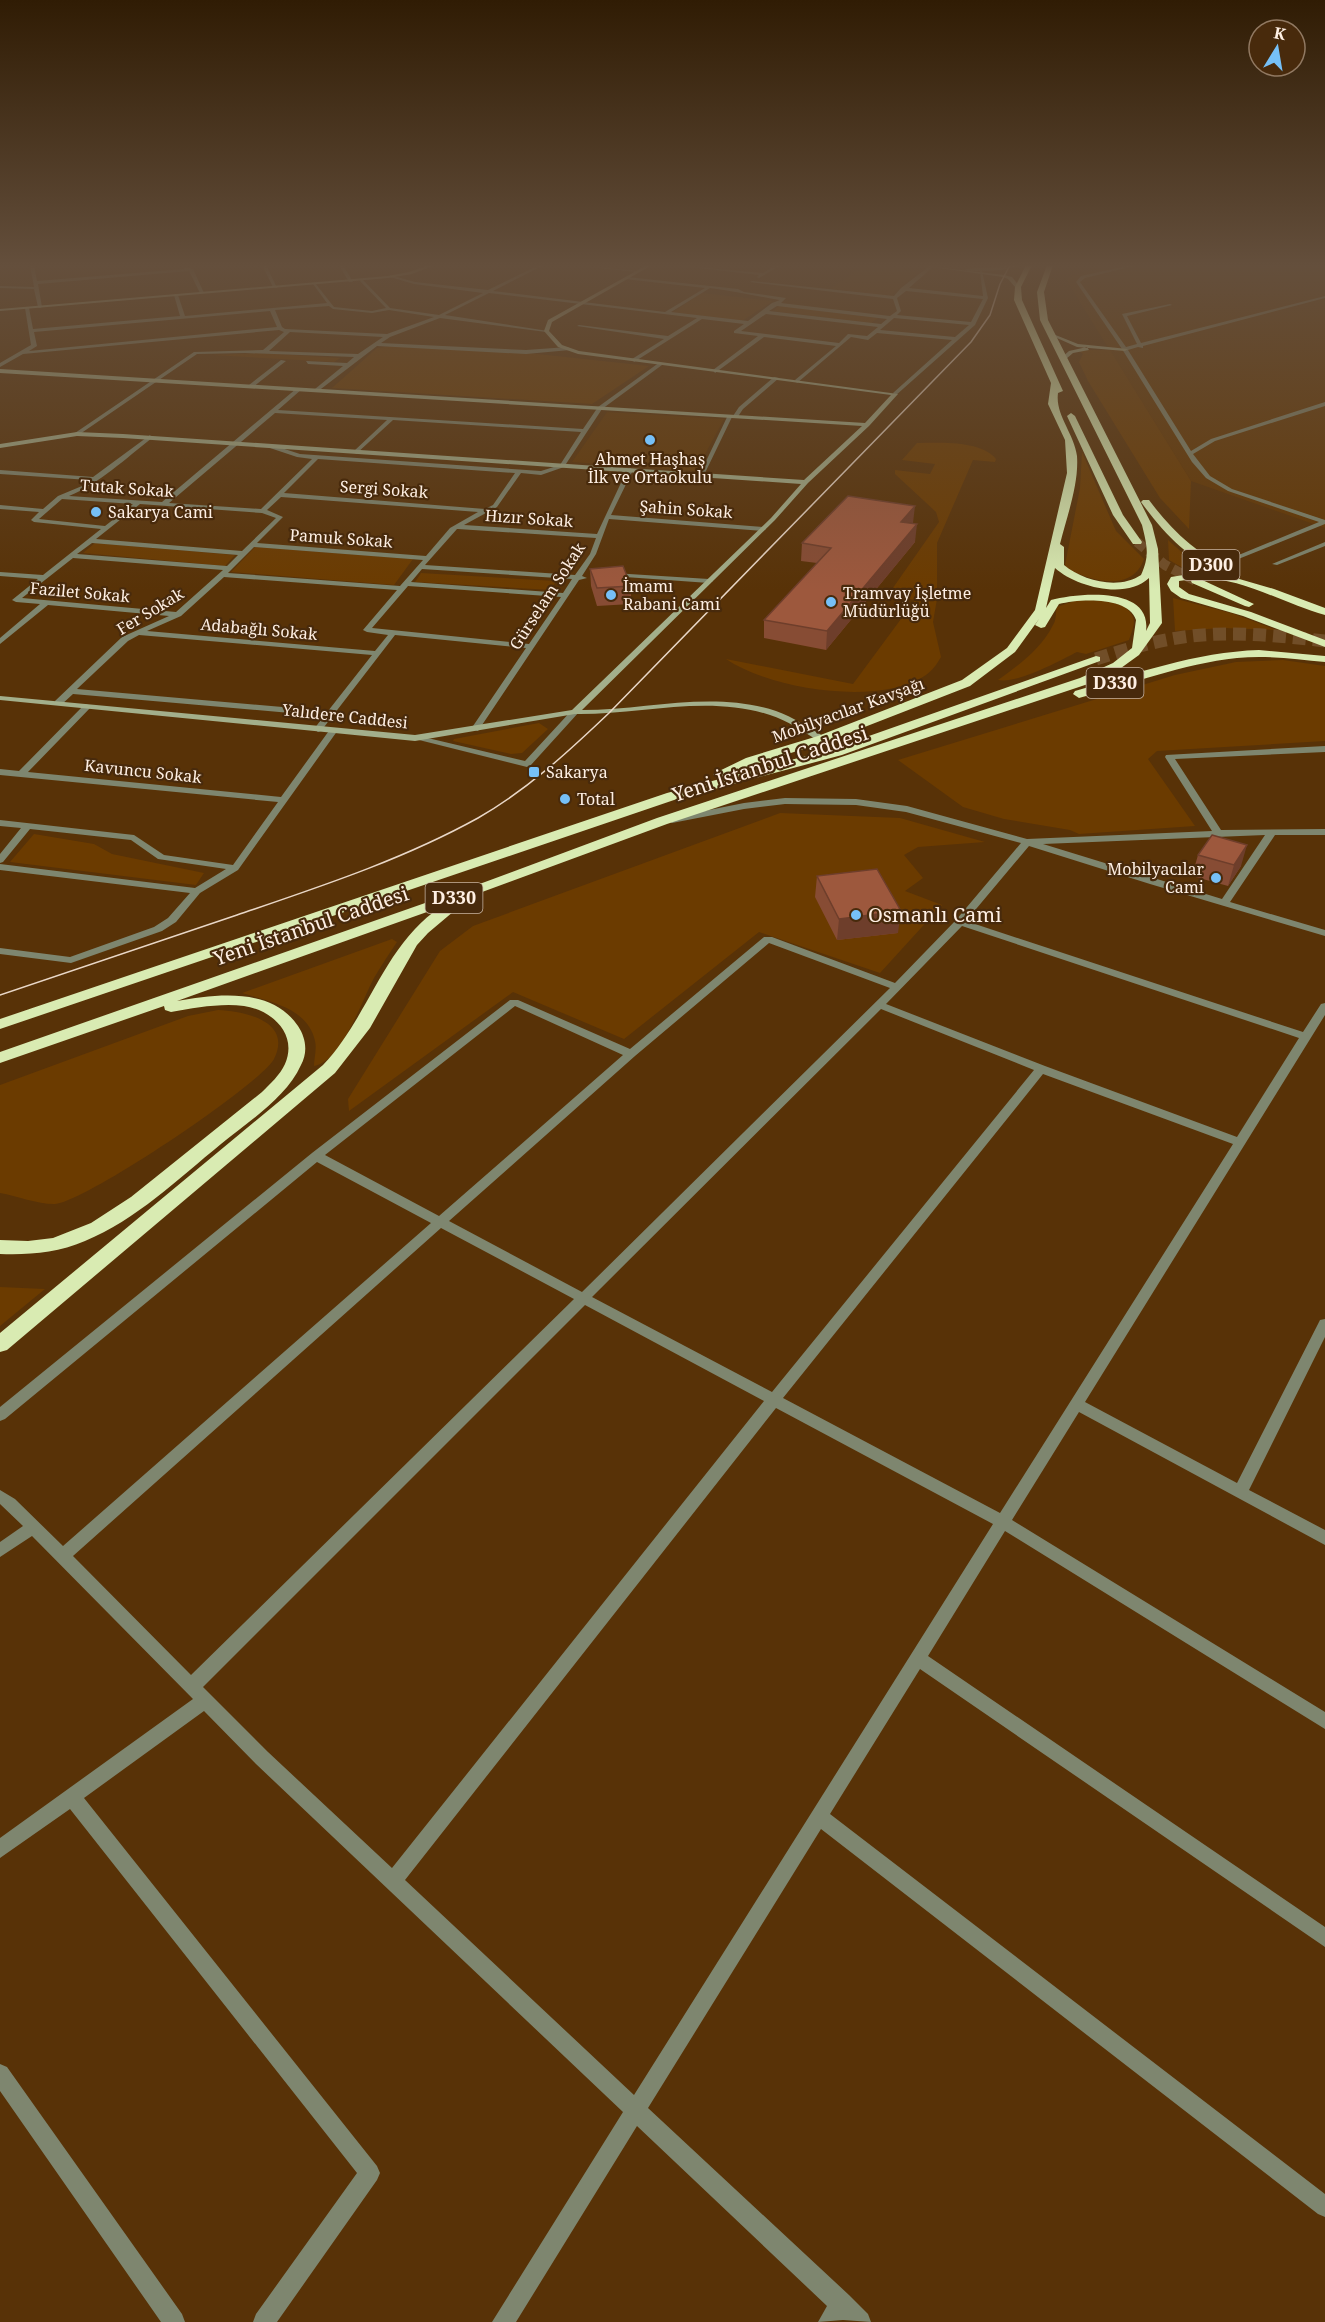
<svg xmlns="http://www.w3.org/2000/svg" width="1325" height="2322" font-family="'Noto Serif',serif">
	<rect width="100%" height="100%" fill="#583207"/>
	<path fill="#633702" d="M864,265H892L891,267L919,272L890,296L831,289Z
		M1088,265H1325V528L1191,481L1068,283L1067,278L1072,276L1101,268Z
		M607,412L724,419L696,471L572,462Z"/>
	<path fill="#6b3b00" d="M702,293L773,301L742,321L673,312Z
		M779,306L878,318L871,323L773,311Z
		M392,346L528,353L649,366L592,404L332,388L377,348Z
		M1078,350H1110L1191,481L1189,529L1160,498L1088,381L1079,362L1083,354Z
		M260,353L340,358L334,362L212,355Z
		M917,443C940,443 980,440 996,459L995,462L973,460L937,543V599L933,622L941,657C937,664 933,670 926,675C879,707 770,689 726,659L853,684L915,600L888,595L939,522L936,512L895,474V470L930,474L935,464L902,460Z
		M1082,452L1116,531L1144,559C1132,593 1092,581 1067,569L1065,565L1080,488Z
		M1168,540L1185,555L1209,569H1185L1169,560Z
		M95,543L235,555L225,566L83,553Z
		M255,547L413,559L394,585L231,572Z
		M421,573L556,581L551,590L415,582Z
		M1173,598L1234,614L1277,630L1223,628L1175,631Z
		M1090,600C1103,601 1128,602 1133,617C1136,623 1131,634 1129,640L1086,654L1077,652C1059,661 1018,684 998,680C1019,665 1042,648 1053,625C1057,619 1055,613 1057,607L1074,601Z
		M1283,660L1325,666V741L1157,751L1148,759L1195,826L1079,834L1070,830L1004,819L963,807L898,760L1175,675L1236,662Z
		M539,723L548,729L522,753L511,754L453,741L454,739Z
		M780,813L900,818L985,842L918,847L904,855L923,878L905,891L942,905L880,973L759,932L624,1039L513,992L349,1111L348,1099L440,951L473,926Z
		M34,834L94,844L112,854L204,873L196,885L10,862Z
		M392,939L397,942C389,954 381,966 374,978C362,1000 342,1061 314,1066C314,1058 317,1049 315,1041C308,1008 270,1002 242,993Z
		M218,1010C244,1011 293,1021 274,1059C261,1084 81,1205 54,1204C37,1204 17,1196 0,1193V1085L188,1016Z
		M0,1287L45,1289L0,1326Z"/>
	<g fill="none" stroke-linecap="round" stroke-linejoin="round">
		<path stroke="#714e28" stroke-width="10" stroke-dasharray="10 5" stroke-linecap="butt" d="M1137,542L1165,565L1196,581"/>
		<path stroke="#714e28" stroke-width="13" stroke-dasharray="13 7" stroke-linecap="butt" d="M1096,659C1127,649 1158,640 1191,636C1235,631 1281,636 1325,641"/>
		<path fill="#7e866f" fill-rule="evenodd" d="M30,265H34L37,281L184,269L183,268L185,267L193,269L204,293H200L189,271L38,284L42,307L40,308L38,307L34,289L0,288V286L34,287Z
			M262,265H266L277,288L273,287Z
			M339,265H343L353,282H349Z
			M539,265H544L493,291L665,312L705,288L625,279L627,277L738,289L744,292L786,298L781,303L890,316L897,311L893,299L750,282L752,281L894,296L901,288L931,265L933,267L909,288L983,296L980,271H967L965,269L1023,265L1002,270L982,271L988,298L975,325L895,396L893,393L952,340L877,333L868,340L851,337L797,383L795,380L836,346L764,337L715,373L713,370L758,336L734,333V331L744,324L702,319L634,362L632,359L664,339L577,326L579,325L668,336L697,318L489,293L445,315L548,331L546,332L440,318L390,337L381,343L526,350L568,347L570,350L526,354L377,346L317,392L315,389L343,366L308,364L306,361L347,363L354,357L245,353L197,354L77,436L75,433L194,352L263,350L284,332L279,330L23,354L0,367V363L31,345L25,308L27,307L29,308L33,329L180,316L174,295L176,294L178,295L185,316L327,303L313,284L315,283L334,307L372,311L386,308L360,281L362,279L390,308L439,315L483,293L414,284L390,277V275L415,282L488,290ZM710,288C734,291 756,296 780,300L772,303L748,321L671,312ZM906,291L983,299L971,322L897,315L901,311L897,298ZM329,306L333,309L372,313L389,310L434,317L387,334L285,329L282,327L275,310ZM777,306L887,319L881,324L769,311ZM270,311L277,327L29,351L37,346L34,332ZM766,314L878,327L867,336L848,334L839,343L741,331ZM894,318L969,325L955,337L880,330ZM290,332L383,337L358,354L269,351Z
			M571,265L639,271L637,272Z
			M673,265L763,273L776,265H781L759,278L757,277L759,275Z
			M1131,265H1138L1085,278L1080,282L1126,347L1137,344L1122,314L1170,304L1172,305L1127,316L1141,343L1325,296V298L1143,346V348L1138,347L1128,350L1191,451L1211,439L1325,402V406L1215,441L1193,454L1210,476L1232,489L1325,520V524L1216,568H1212V566L1319,522L1228,491L1206,478L1192,462L1122,349L1076,282L1081,276Z
			M281,360L286,361L253,387H249V385Z
			M660,362L662,365L602,409L564,467L541,475L521,473L497,507L464,525L597,534L627,470L630,468L633,470L611,515L763,527L766,529L763,531L609,519L596,554L582,576L587,578L579,580L478,731L471,729L526,648L395,635L321,731L318,732L314,729L324,716L73,694L61,705H55V701L122,637L169,616L48,605L0,644V638L40,604L16,602L12,600L38,579L0,576V572L43,575L101,529L34,522L31,520L39,512L0,509V505L43,509L58,496L82,486L89,480L0,474V470L93,477L150,435L152,438C125,459 100,483 69,496L162,502L297,388L302,389L278,410L583,429L598,407ZM275,413L387,420L354,451L356,454L393,420L581,432L560,465L541,471L300,454L269,444L267,447L297,457L312,459L261,509L169,503ZM318,459L515,473L493,505L485,509L284,493ZM281,497L478,512L450,528L426,556L257,543L283,517L267,510ZM62,499L133,504L105,526L39,519ZM140,504L262,513L276,518L242,551L96,539ZM457,529H458L596,538L590,554L575,575L425,565ZM92,543L238,555L227,566L77,554ZM254,547L423,560L400,586L228,573ZM73,558L223,570L176,612L22,598ZM422,569L572,579L563,593L411,582ZM224,577L397,590L363,630L367,632L388,635L375,651L147,631L181,616ZM408,586L561,597L529,644L372,628ZM139,635L372,655L328,711L77,689L128,641Z
			M774,377L779,378L743,409L737,418L732,417L704,475L699,476L728,415L733,416L739,407Z
			M1325,542V546L1277,565L1272,564Z
			M613,573L709,579L713,581L709,583L611,576V574Z
			M85,704L92,706L28,772L281,797L331,728L338,730L238,870L200,893L176,922L162,931L71,963L0,954V948L70,957L154,927L168,918L190,893L0,870V864L195,888L226,869L158,859L131,840L30,829L3,862L0,863V854L21,828L0,826V820L134,835L164,855L233,865L278,802L0,775V769L19,771Z
			M572,710L579,712L530,766L527,767L411,738L415,735L525,761Z
			M1325,746V752L1175,759L1221,830L1325,829V835H1275L1230,902L1325,930V936L1150,884L1029,846L966,921L1303,1032L1321,1004L1325,1003V1015L1085,1402L1237,1483L1318,1324L1320,1320L1325,1319V1337L1249,1490L1325,1530V1545L1079,1412L1012,1520L1325,1712V1729L1005,1531L928,1656L1325,1927V1947L920,1669L830,1814L1325,2194V2217L1318,2214L821,1829L648,2108L849,2295L868,2314L871,2322L843,2320L818,2322L827,2306L637,2126L516,2322H492L623,2112L256,1764L204,1711L84,1798L377,2166L380,2173L377,2180L277,2322H253L256,2314L357,2173L70,1809L0,1858V1838L193,1699L32,1536L0,1557V1542L23,1526L0,1504V1490L15,1499L63,1546L431,1223L317,1162L5,1419L0,1421V1407L312,1153L510,1000H518L630,1049L764,937H772L895,983L956,920L1021,843L906,812L856,805L785,804L744,809L672,823L667,820L669,818L744,803L785,798L856,799L907,806L1027,839L1212,831L1165,757L1166,755ZM1265,835L1222,899L1043,844ZM962,926L1299,1038L1237,1137L1045,1066L886,1004ZM769,943L890,988L582,1292L449,1221L635,1056ZM515,1006L623,1055L439,1216L325,1155ZM881,1009L1034,1070L772,1392L592,1297ZM1043,1074L1233,1144L1000,1513L783,1398ZM441,1228L574,1299L191,1675L73,1556ZM585,1305L764,1401L392,1868L268,1752L203,1687ZM776,1408L993,1524L634,2095L405,1880Z
			M0,2064L7,2067L182,2314L185,2322H161L0,2091Z"/>
		<path fill="#a3af8b" fill-rule="evenodd" d="M430,265H435L412,274L388,278L0,311V309L388,276L409,272Z
			M647,265H652L552,322L549,331L562,345L579,351L898,394L869,426L808,483L775,520L582,710C647,710 712,690 776,711C793,717 809,728 825,737V741H819C803,732 787,720 770,715C707,694 639,715 575,714L415,741L0,700V696L415,735L572,710L771,518L801,484L123,438L77,436L0,448V444L77,432L123,434L804,480L862,426L0,373V369L865,423L891,395L578,354L558,347L544,331L548,320Z
			M918,265L1004,275L1012,277L1020,287L1016,288L1008,279L1003,277Z
			M1048,332L1078,344L1128,349L1125,351L1077,347L1048,334Z
			M1087,347L1089,350L1073,353L1066,359L1061,358L1069,351Z"/>
		<path fill="#d9ebb2" fill-rule="evenodd" d="M1026,265H1032L1021,287L1022,300L1063,391L1058,393C1055,415 1074,433 1077,456C1079,484 1067,516 1060,544L1064,547V565C1083,581 1119,590 1141,575C1150,555 1147,546 1142,525L1040,320L1037,292L1047,265H1053L1044,292L1048,320L1152,525L1158,549L1162,623L1139,655L1121,668L1088,684L667,824L455,902L460,906L428,933L417,945L370,1028L335,1073L7,1350L0,1352V1333L323,1065C369,1017 384,944 441,907L177,1001C217,994 272,987 298,1026C306,1038 308,1052 301,1065C286,1098 249,1121 221,1144C178,1179 136,1220 85,1241C57,1253 29,1255 0,1254V1240L28,1241L53,1238L91,1223L131,1197L262,1092C270,1084 280,1075 285,1064C298,1034 272,1010 244,1006C220,1003 195,1008 171,1012L165,1010L164,1006L0,1063V1052L485,882L657,818L1080,678L1113,663L1132,648L1136,620C1128,596 1079,599 1059,604L1045,627L1041,628L1035,625L1039,619L1015,652L970,686L826,742L756,764L725,777H715L713,774L746,758L818,736L962,680L1007,648L1035,610L1067,473L1065,440L1048,404L1051,383L1014,300L1015,287ZM1055,568C1076,587 1126,600 1149,578L1150,623L1146,631C1152,586 1079,593 1051,600L1046,608Z
			M1071,413L1075,416L1123,515L1142,542L1141,544H1133L1113,515L1067,416Z
			M1143,500H1149C1172,531 1197,554 1232,571L1233,573L1229,576L1274,589L1325,608V615C1284,604 1242,577 1198,578L1254,604L1249,607L1245,606L1192,583L1191,581L1193,579L1179,581V587L1189,594L1251,612L1325,640V647L1243,616L1181,598L1171,591L1167,584L1171,577L1202,572L1224,575C1188,558 1164,534 1141,502Z
			M1259,650L1325,656V662C1296,659 1266,655 1237,658C1182,664 1132,684 1079,698L1073,694L1075,691C1135,674 1196,652 1259,650Z
			M1096,656L1100,657V661L842,755L677,799L0,1029V1019L667,793L832,749Z"/>
		<path stroke="#e9d7c7" stroke-width="1.5" d="M0,995C79,968 158,941 237,915C319,887 402,860 478,818C527,790 568,752 609,713L971,342L990,315L1000,284L1010,265"/>
	</g>
	<path fill="#874c34" d="M913,524L915,542L826,650L764,638V620L817,563L801,561L802,543Z
		M590,569L631,586V604L597,606L591,586Z
		M1198,855L1241,866L1228,886L1192,876Z
		M817,876L898,933L837,940L815,897Z"/>
	<path fill="#6e3e2b" d="M915,506L913,523L901,522Z
		M917,524L915,542L826,650L827,631Z
		M1247,845L1241,866L1228,886L1234,865Z
		M901,911L898,933L837,940L839,919Z"/>
	<path fill="#9d583d" stroke="#6e3e2b" stroke-width="1.5" d="M848,496L915,506L901,522L917,524L827,631L764,620L831,548L802,543Z
		M623,566L631,586L597,588L590,569Z
		M1212,835L1247,845L1234,865L1198,855Z
		M877,869L901,911L839,919L817,876Z"/>
	<linearGradient id="sky" x2="0" y2="1"><stop stop-color="#301c04"/><stop offset="0.45" stop-color="#644f3c"/><stop offset="1" stop-color="#644f3c" stop-opacity="0"/></linearGradient>
	<rect width="1325" height="590" fill="url(#sky)"/>
	<g fill="#76c0f7" stroke="#482a0c" stroke-width="2">
		<circle cx="650" cy="440" r="6"/>
		<circle cx="96" cy="512" r="6"/>
		<circle cx="611" cy="595" r="6"/>
		<circle cx="831" cy="602" r="6"/>
		<rect x="528" y="766" width="12" height="12" rx="3"/>
		<circle cx="565" cy="799" r="6"/>
		<circle cx="1216" cy="878" r="6"/>
		<circle cx="856" cy="915" r="6"/>
	</g>
	<g text-anchor="middle" stroke-width="4.5" stroke-linejoin="round" paint-order="stroke">
		<g font-size="16" fill="#feefe3" stroke="#482a0c" text-anchor="start">
			<text x="650" y="465" text-anchor="middle">Ahmet Haşhaş<tspan x="650" dy="18">İlk ve Ortaokulu</tspan></text>
			<text x="108" y="518">Sakarya Cami</text>
			<text x="623" y="592">İmamı<tspan x="623" dy="18">Rabani Cami</tspan></text>
			<text x="843" y="599">Tramvay İşletme<tspan x="843" dy="18">Müdürlüğü</tspan></text>
			<text x="546" y="778">Sakarya</text>
			<text x="577" y="805">Total</text>
			<text x="1204" y="875" text-anchor="end">Mobilyacılar<tspan x="1204" dy="18">Cami</tspan></text>
		</g>
		<g font-size="16" fill="#feefe3" stroke="#482a0c">
			<text transform="translate(127 488) rotate(4)" y="6">Tutak Sokak</text>
			<text transform="translate(384 489) rotate(4)" y="6">Sergi Sokak</text>
			<text transform="translate(686 509) rotate(4)" y="6">Şahin Sokak</text>
			<text transform="translate(529 518) rotate(4)" y="6">Hızır Sokak</text>
			<text transform="translate(341 538) rotate(4)" y="6">Pamuk Sokak</text>
			<text transform="translate(80 592) rotate(5)" y="6">Fazilet Sokak</text>
			<text transform="translate(547 596) rotate(-57)" y="6">Gürselam Sokak</text>
			<text transform="translate(150 611) rotate(-31)" y="6">Fer Sokak</text>
			<text transform="translate(259 629) rotate(5)" y="6">Adabağlı Sokak</text>
			<text transform="translate(848 710) rotate(-20)" y="6">Mobilyacılar Kavşağı</text>
			<text transform="translate(345 716) rotate(6)" y="6">Yalıdere Caddesi</text>
			<text transform="translate(143 771) rotate(6)" y="6">Kavuncu Sokak</text>
		</g>
		<g fill="#482a0c" stroke="#c7b4a2" stroke-width="1.5">
			<rect x="1182.5" y="550" width="57" height="30" rx="4.5"/>
			<rect x="1086.5" y="668" width="57" height="30" rx="4.5"/>
			<rect x="425.5" y="883" width="57" height="30" rx="4.5"/>
		</g>
		<g font-size="18" font-weight="bold" fill="#feefe3">
			<text x="1211" y="571">D300</text>
			<text x="1115" y="689">D330</text>
			<text x="454" y="904">D330</text>
		</g>
		<g font-size="20" fill="#feefe3" stroke="#482a0c">
			<text transform="translate(770 764) rotate(-18)" y="7">Yeni İstanbul Caddesi</text>
			<text transform="translate(311 926) rotate(-19)" y="7">Yeni İstanbul Caddesi</text>
		</g>
		<g font-size="20" fill="#feefe3" stroke="#482a0c" text-anchor="start">
			<text x="868" y="922">Osmanlı Cami</text>
		</g>
	</g>
	<g transform="translate(1277 48) rotate(11)"><circle r="28" fill="#482a0c" stroke="#917962" stroke-width="1.5"/>
	<path d="M0-4.5L10 22L0 15L-10 22Z" fill="#76c0f7"/>
	<text y="-9" font-size="16" font-weight="bold" text-anchor="middle" fill="#feefe3">K</text>
	</g>
</svg>
